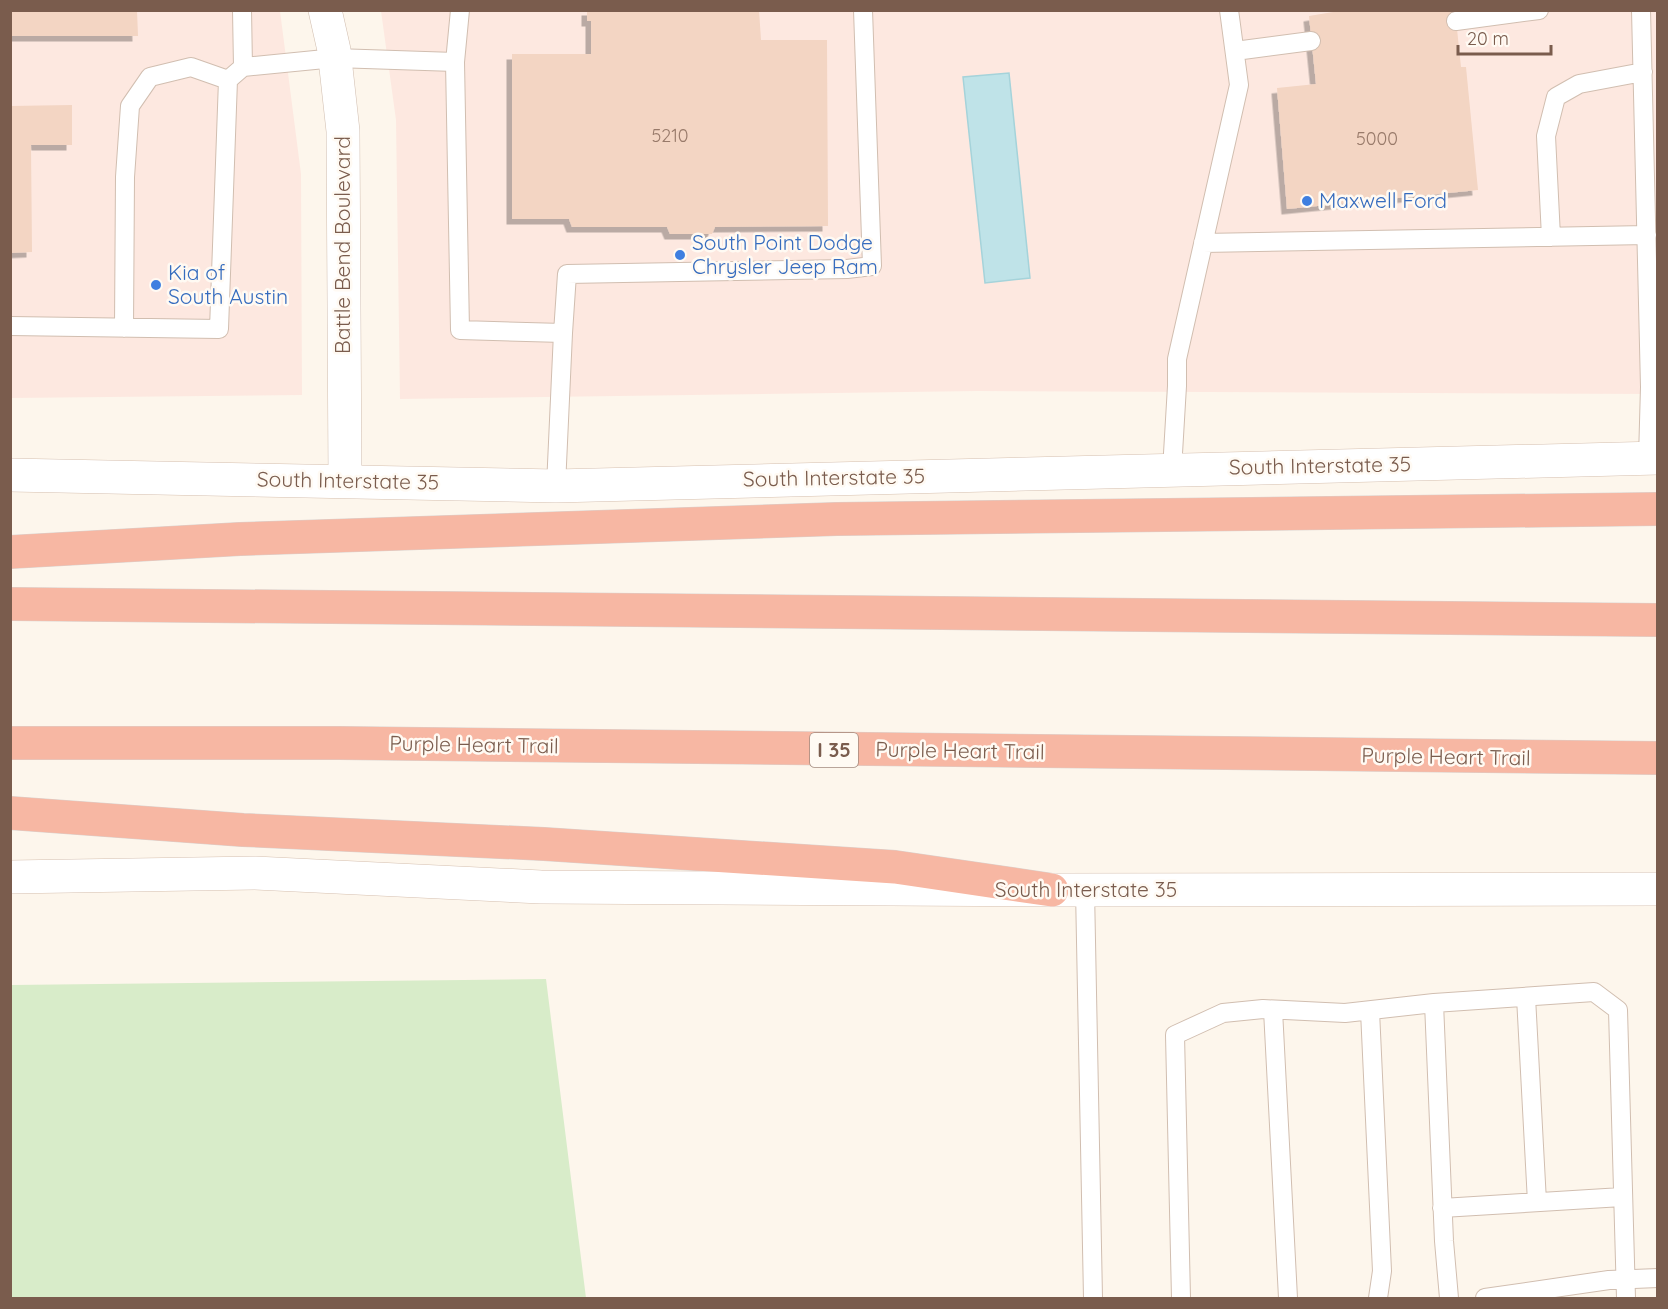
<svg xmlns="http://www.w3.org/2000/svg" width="1668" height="1309" font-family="Quicksand,sans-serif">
	<defs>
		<filter id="shadow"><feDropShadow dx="-5.5" dy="5.5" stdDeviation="0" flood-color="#0004"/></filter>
	</defs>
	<rect width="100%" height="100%" fill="#fdf6ec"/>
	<path fill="#fde8e0" d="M10,11H280L301,174L302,395L11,398Z
		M381,11H1657V394L978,391L400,399L396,120Z"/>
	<path fill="#d8ecc9" d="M546,979L586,1298H11V985Z"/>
	<path fill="#bfe3e8" stroke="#a5d3da" stroke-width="1.5" d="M1009,73L1030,278L985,283L963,77Z"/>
	<path fill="#f3d5c3" filter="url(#shadow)" d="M10,10H137L138,36H10Z
		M587,10H759L761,40H827L828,226L715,227L712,234H670L667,227H572L569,219H512V54H591V21H587Z
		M1345,10H1455L1461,67H1466L1478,190L1287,209L1277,88L1316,84L1309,16Z
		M72,105V145H31L32,252L10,253V106Z"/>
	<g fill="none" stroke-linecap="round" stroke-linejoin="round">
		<g stroke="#d1beb0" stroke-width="20">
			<path id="service" d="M242,10L243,67
				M1641,10L1650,387L1648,458
				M1456,21L1539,10
				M1235,51L1311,41
				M455,62L460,10
				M1551,237L1546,136L1556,97L1579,84L1643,72
				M1203,243L1647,235
				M10,326L219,329L228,80L243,67L335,58L455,62L460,330L563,333L556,486
				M124,328L125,177L130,106L150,77L191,67L228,80
				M563,333L567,274L847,269L872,266L863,10
				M1172,470L1177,386V359L1239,85L1229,10
				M1085,890L1093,1298
				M1526,997L1537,1202
				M1434,1003L1444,1241L1449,1298
				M1273,1010L1288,1298
				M1370,1011L1382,1271L1378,1298
				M1442,1208L1622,1197
				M1181,1298L1175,1035L1223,1013L1263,1009L1345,1013L1434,1003L1594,992L1618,1010L1626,1298
				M1485,1298L1609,1280L1658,1278"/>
		</g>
		<g stroke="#d1beb0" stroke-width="34">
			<path id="minor" d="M325,10L334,50L343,131L345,481"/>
		</g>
		<g stroke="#d6c0b0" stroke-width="34">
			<path id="secondary" d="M10,475L556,486L1658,458
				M10,877L255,873L541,887L1052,890L1658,889"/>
		</g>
		<g stroke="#dad1cd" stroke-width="34">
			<path id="motorway" d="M10,552L240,539L837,519L1658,509
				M10,604L1658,620
				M10,743H339L1658,758
				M10,813L243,830L544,844L895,867L1052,890"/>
		</g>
		<use href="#service" stroke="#fff" stroke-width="18"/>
		<use href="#minor" stroke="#fff" stroke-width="33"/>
		<use href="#secondary" stroke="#fff" stroke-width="33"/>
		<use href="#motorway" stroke="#f7b7a3" stroke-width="33"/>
	</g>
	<g fill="#3f7fe0" stroke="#fffaf3" stroke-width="2">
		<circle cx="1307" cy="201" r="6"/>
		<circle cx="680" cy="255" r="6"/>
		<circle cx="156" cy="285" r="6"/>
	</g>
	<g text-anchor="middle" stroke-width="5" stroke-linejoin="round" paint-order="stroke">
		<g font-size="18" fill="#987a6a">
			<text x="670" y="142">5210</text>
			<text x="1377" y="145">5000</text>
		</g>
		<rect fill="#fffaf3" stroke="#a28b7f" stroke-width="1.5" x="810" y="733" width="48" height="34" rx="4.5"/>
		<g font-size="20" font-weight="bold" fill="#7a5c4d">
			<text x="834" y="757">I 35</text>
		</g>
		<g font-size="21" fill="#366cbe" stroke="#fffaf3" text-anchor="start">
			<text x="1319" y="208">Maxwell Ford</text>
			<text x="692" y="250">South Point Dodge<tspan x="692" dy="24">Chrysler Jeep Ram</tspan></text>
			<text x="168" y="280">Kia of<tspan x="168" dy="24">South Austin</tspan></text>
		</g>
		<g font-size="21" fill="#7a5c4d" stroke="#fffaf3">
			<text transform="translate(343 245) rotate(-90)" y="7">Battle Bend Boulevard</text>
			<text transform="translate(1320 466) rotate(-1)" y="7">South Interstate 35</text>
			<text transform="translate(834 478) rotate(-1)" y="7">South Interstate 35</text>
			<text transform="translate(348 481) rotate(1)" y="7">South Interstate 35</text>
			<text transform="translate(474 745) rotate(1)" y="7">Purple Heart Trail</text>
			<text transform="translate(960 751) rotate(1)" y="7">Purple Heart Trail</text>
			<text transform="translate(1446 757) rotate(1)" y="7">Purple Heart Trail</text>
			<text x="1086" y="897">South Interstate 35</text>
		</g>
	</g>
	<rect width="1668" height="1309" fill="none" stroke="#7a5c4d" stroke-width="24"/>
	<path d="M1458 45v9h93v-9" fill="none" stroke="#7a5c4d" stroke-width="3"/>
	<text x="1467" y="45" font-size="18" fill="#7a5c4d" stroke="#fffaf3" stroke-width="4.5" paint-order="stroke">20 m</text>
</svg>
